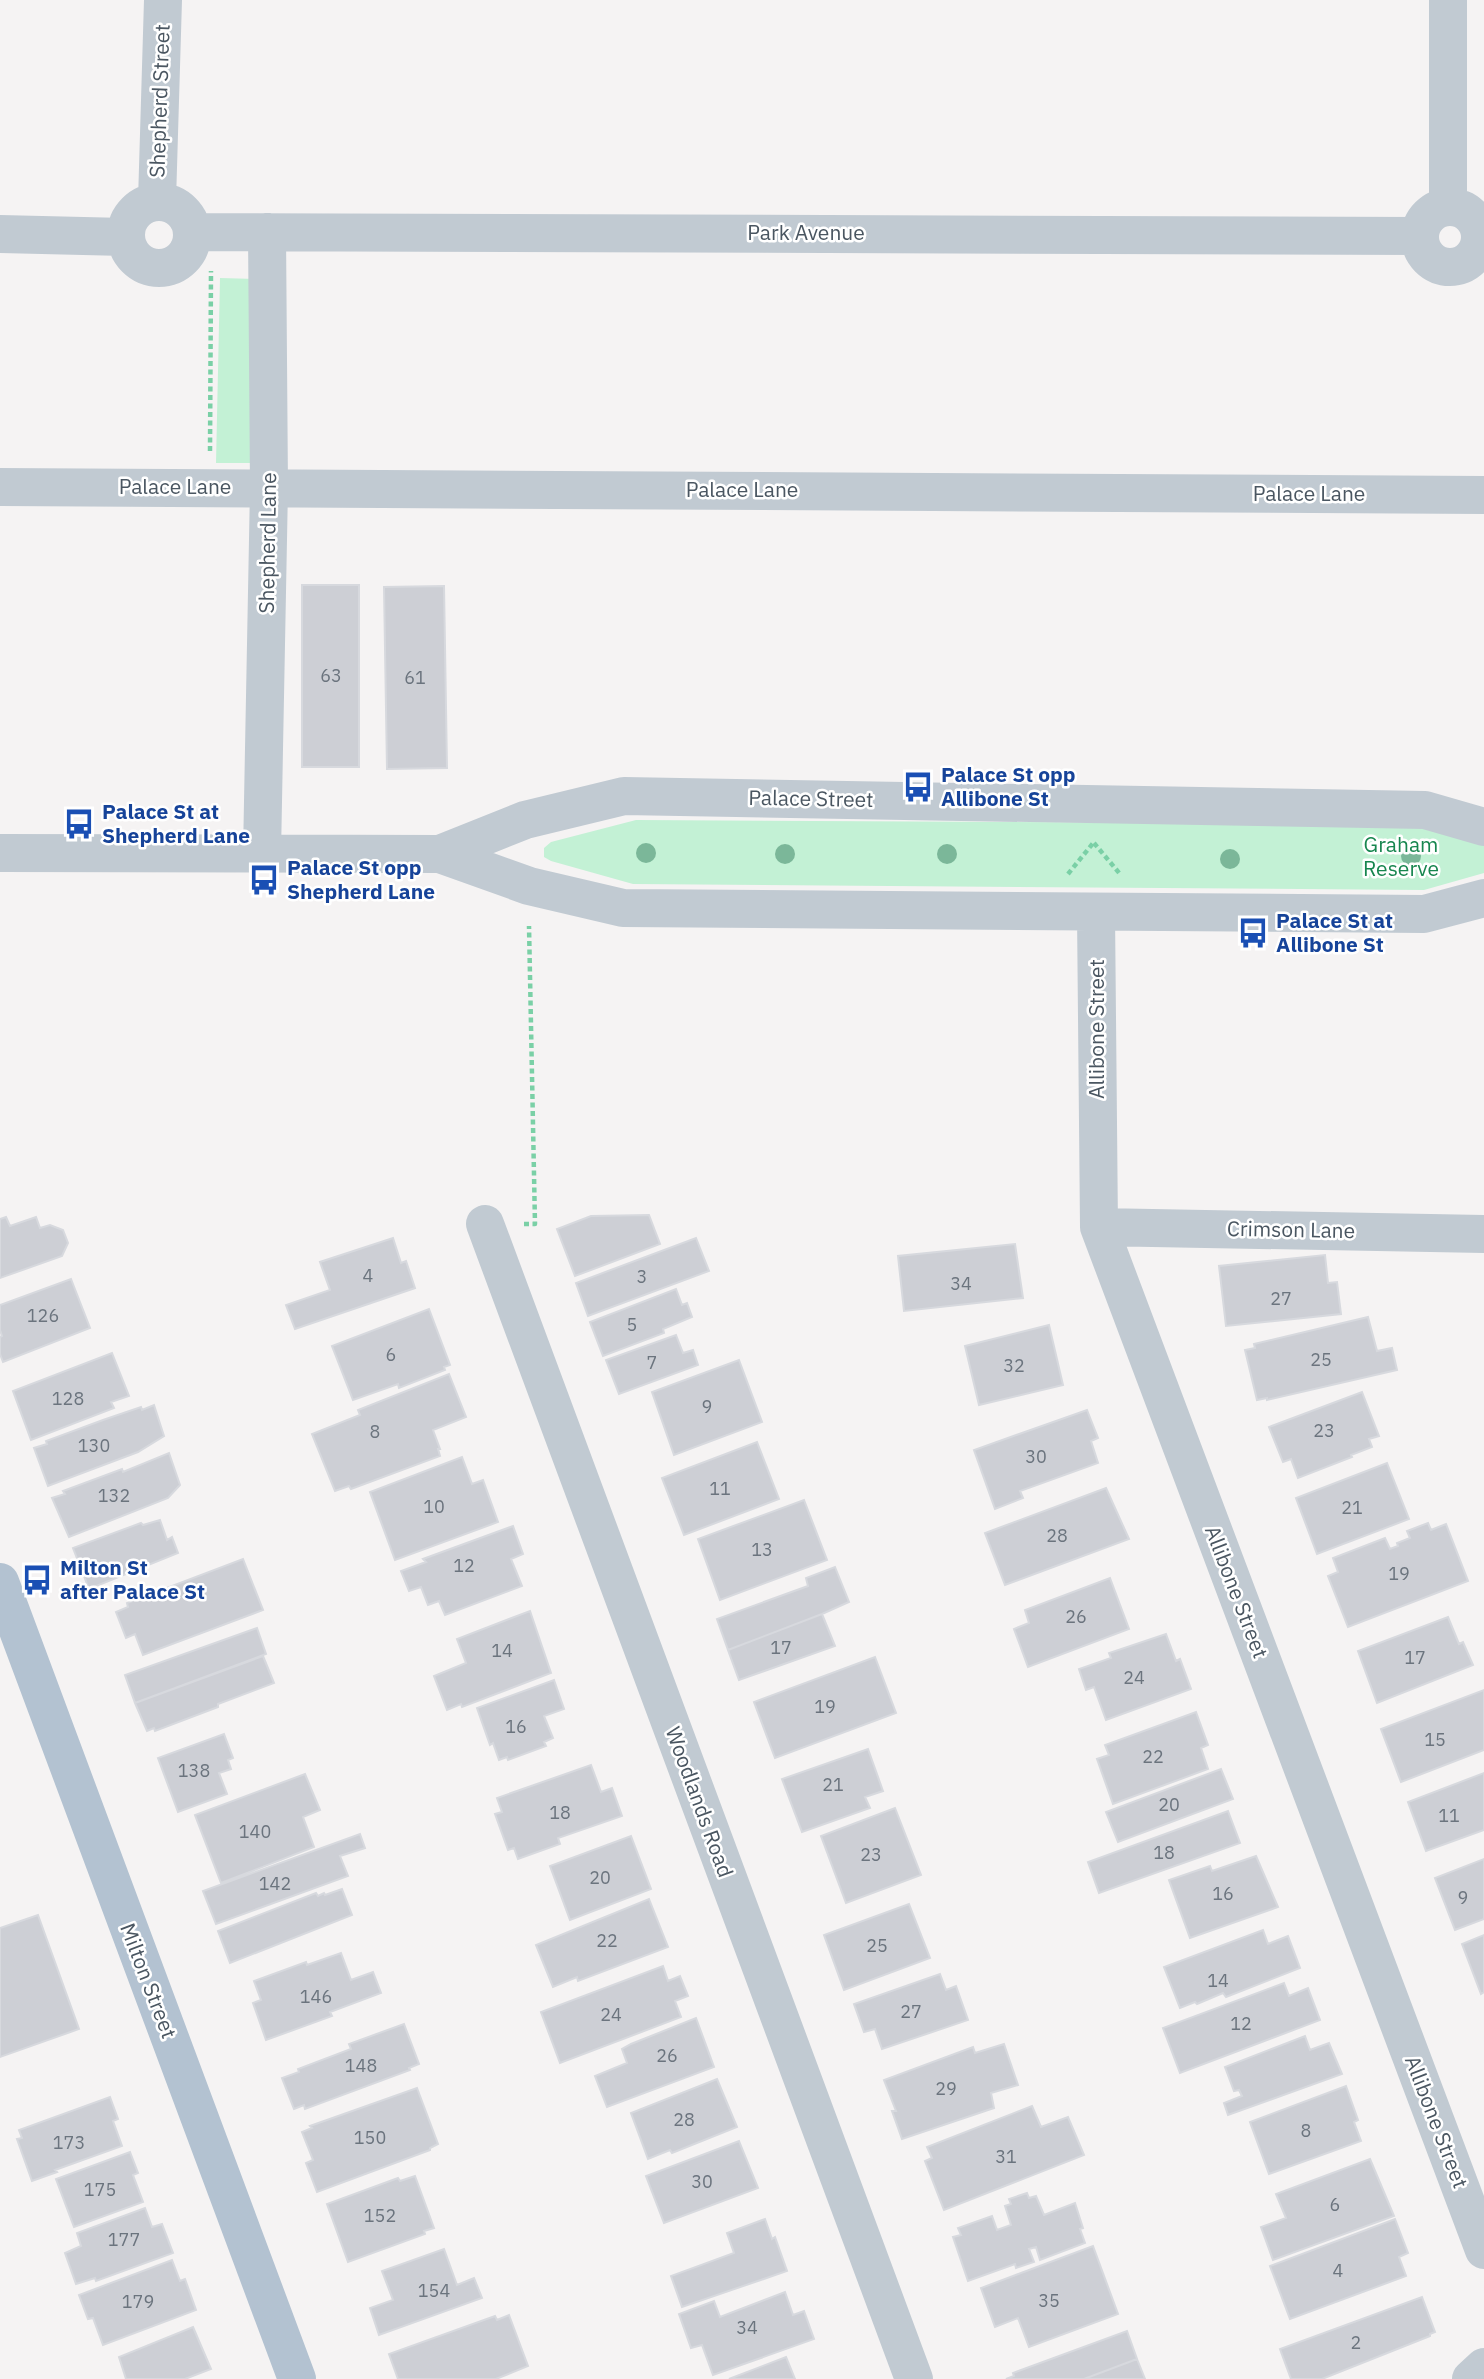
<svg xmlns="http://www.w3.org/2000/svg" width="1484" height="2379" font-family="'IBM Plex Sans',sans-serif">
	<rect width="100%" height="100%" fill="#f5f3f3"/>
	<path fill="#c3f1d5" d="M220,278L257,279L254,463H216Z
		M636,820L1415,824L1484,843V873L1424,890L633,884L551,861L544,857V848L551,842Z"/>
	<path fill="#cdcfd5" stroke="#d7d9de" stroke-width="2" d="M302,585H359V767H302Z
		M444,586L447,768L387,769L384,587Z
		M649,1215L660,1244L575,1276L557,1229L591,1216Z
		M6,1217L10,1226L36,1217L40,1228L50,1225L63,1230L68,1243L62,1256L0,1278V1219Z
		M393,1238L401,1263L406,1261L415,1288L295,1329L286,1305L330,1290L320,1262Z
		M696,1238L709,1271L588,1316L576,1283Z
		M1015,1244L1023,1298L904,1311L898,1256Z
		M1325,1255L1328,1283L1337,1282L1341,1314L1226,1326L1219,1266Z
		M71,1279L90,1328L3,1362L0,1354V1337L2,1336L0,1330V1305Z
		M676,1289L682,1305L687,1303L692,1317L663,1329L664,1333L603,1356L590,1322Z
		M429,1309L450,1365L444,1367L445,1370L399,1388L398,1384L353,1400L332,1346Z
		M1368,1317L1377,1351L1392,1348L1397,1370L1267,1400V1398L1257,1400L1245,1350L1255,1348L1254,1344Z
		M1049,1325L1063,1385L979,1405L965,1346Z
		M676,1335L683,1353L693,1350L698,1365L619,1394L606,1360Z
		M112,1353L129,1396L111,1402L114,1408L31,1440L13,1391Z
		M739,1360L762,1422L674,1455L652,1392Z
		M449,1374L466,1417L433,1430L440,1449H438L440,1456L351,1489L349,1486L335,1491L312,1434L360,1415L358,1410Z
		M1362,1392L1379,1436L1369,1439L1372,1447L1351,1455L1352,1457L1298,1478L1291,1459L1283,1462L1269,1427Z
		M154,1405L164,1436L138,1452L48,1486L34,1448L47,1444L46,1441L103,1420L141,1407L142,1410Z
		M1087,1410L1098,1438L1091,1441L1098,1463L1020,1491L1023,1498L995,1509L974,1450Z
		M757,1442L779,1499L684,1535L662,1478Z
		M169,1453L180,1485L168,1498L69,1537L52,1498L65,1494L63,1491L122,1469L123,1472Z
		M462,1457L472,1484L483,1480L498,1522L395,1560L370,1492Z
		M1387,1463L1409,1519L1317,1554L1296,1498Z
		M1106,1488L1129,1539L1005,1585L985,1533Z
		M804,1500L827,1560L720,1600L698,1539Z
		M160,1520L167,1540L172,1537L178,1553L89,1589L73,1548L141,1523L143,1525Z
		M1428,1523L1431,1530L1446,1524L1468,1581L1348,1627L1328,1576L1338,1572L1333,1558L1385,1538L1390,1549L1398,1546L1397,1543L1410,1538L1407,1531Z
		M513,1526L523,1554L511,1559L522,1586L445,1615L439,1601L428,1605L421,1587L409,1591L401,1571L426,1562L423,1559Z
		M243,1559L263,1610L143,1655L135,1634L126,1638L116,1612L128,1607L127,1603Z
		M835,1567L849,1602L822,1614L728,1650L717,1619L808,1586L806,1578Z
		M1110,1578L1129,1629L1028,1667L1014,1629L1029,1623L1025,1610Z
		M530,1611L551,1673L462,1707L461,1704L447,1710L434,1676L466,1663L457,1639Z
		M822,1614L835,1646L739,1680L728,1650Z
		M1448,1617L1459,1644L1463,1642L1473,1665L1377,1703L1358,1651Z
		M257,1628L266,1654L135,1703L125,1675Z
		M1166,1634L1176,1661L1180,1659L1191,1689L1106,1720L1094,1687L1086,1690L1079,1669L1111,1658L1109,1653Z
		M263,1656L274,1683L218,1704V1707L155,1731L154,1728L147,1731L135,1703Z
		M875,1657L896,1713L775,1758L754,1702Z
		M554,1680L564,1709L544,1716L553,1738L544,1742L546,1746L508,1760L507,1757L499,1760L493,1743L490,1745L477,1708Z
		M1484,1690V1750L1401,1782L1381,1729Z
		M1196,1712L1208,1745L1201,1748L1208,1769L1113,1804L1097,1759L1109,1755L1105,1745Z
		M224,1734L233,1758L228,1760L231,1769L219,1773L227,1794L178,1812L158,1758Z
		M868,1749L883,1791L865,1797L870,1808L802,1832L782,1779Z
		M591,1765L601,1792L612,1788L622,1816L558,1838L560,1844L518,1859L514,1848L508,1850L495,1814L502,1812L497,1798Z
		M1221,1769L1233,1799L1118,1842L1106,1812Z
		M1484,1773V1830L1426,1851L1408,1802Z
		M305,1774L320,1810L303,1817L314,1847L221,1883L195,1815Z
		M895,1808L921,1875L846,1903L821,1836Z
		M1228,1811L1240,1843L1099,1893L1088,1862Z
		M360,1834L365,1848L340,1856L348,1876L216,1924L203,1891Z
		M631,1836L651,1889L570,1920L550,1866Z
		M1256,1856L1278,1907L1190,1938L1169,1880L1210,1866L1212,1871Z
		M1484,1859V1919L1455,1930L1435,1878Z
		M342,1889L352,1915L230,1963L218,1931L316,1893L318,1896L324,1893L325,1895Z
		M649,1899L668,1947L578,1981L577,1977L553,1987L536,1945Z
		M909,1904L930,1958L844,1990L824,1935Z
		M38,1915L79,2029L0,2057V1928Z
		M1263,1930L1268,1944L1288,1936L1300,1968L1226,1997L1223,1993L1197,2004L1195,2002L1180,2008L1164,1967Z
		M1484,1935V1992L1481,1994L1462,1944Z
		M341,1953L351,1980L373,1972L381,1993L330,2012L332,2016L266,2040L253,2003L261,2000L254,1981L306,1962L307,1965Z
		M663,1966L668,1981L680,1976L688,1996L675,2001L681,2017L560,2063L541,2012Z
		M940,1974L946,1990L956,1986L968,2020L882,2049L875,2029L864,2032L854,2004Z
		M1284,1983L1289,1996L1308,1988L1320,2020L1180,2073L1163,2028Z
		M696,2018L714,2067L607,2107L595,2076L627,2063L622,2049L631,2044Z
		M404,2024L419,2064L409,2068L410,2070L305,2109L304,2105L294,2109L282,2078L299,2072L298,2069L351,2049L349,2044Z
		M1305,2036L1310,2050L1329,2043L1342,2074L1228,2115L1224,2103L1242,2096L1239,2090L1234,2091L1225,2067Z
		M1004,2044L1018,2085L991,2093L994,2108L902,2139L892,2111H896L884,2080L973,2047L975,2053Z
		M717,2079L737,2127L672,2153L670,2150L648,2159L631,2113Z
		M1346,2086L1358,2120L1354,2122L1361,2141L1269,2174L1250,2122Z
		M417,2088L438,2144L430,2148V2150L317,2192L306,2163L313,2160L302,2132L312,2128L310,2126Z
		M110,2097L118,2119L113,2121L122,2146L55,2170L57,2172L32,2181L17,2139L22,2138L19,2130Z
		M1032,2106L1041,2127L1068,2117L1084,2155L944,2210L925,2161L932,2158L927,2147Z
		M739,2141L758,2188L664,2223L646,2176Z
		M130,2152L138,2173L133,2175L143,2202L74,2227L56,2179Z
		M1370,2159L1394,2216L1273,2260L1261,2227L1286,2218L1276,2194Z
		M415,2176L434,2228L424,2231L425,2234L348,2262L327,2204L398,2178L400,2181Z
		M1027,2193L1029,2198L1036,2196L1044,2215L1075,2203L1083,2228L1080,2229L1085,2243L1040,2260L1036,2247L1029,2249L1034,2262L1016,2268L1015,2264L968,2281L953,2237L961,2235L958,2228L992,2216L997,2230L1011,2225L1005,2206L1011,2204L1009,2199Z
		M145,2208L152,2227L162,2224L173,2253L96,2281L95,2278L76,2284L65,2253L81,2246L77,2233Z
		M765,2219L772,2239L775,2237L787,2271L682,2307L671,2276L734,2253L727,2233Z
		M1395,2219L1408,2253L1399,2257L1406,2276L1290,2319L1270,2266Z
		M1093,2246L1118,2314L1029,2347L1018,2318L995,2327L981,2288Z
		M444,2249L457,2285L474,2278L482,2298L379,2335L370,2308L393,2300L382,2271Z
		M172,2260L180,2281L185,2279L196,2310L103,2345L93,2318L88,2319L79,2295Z
		M785,2292L793,2315L804,2311L814,2339L713,2375L702,2345L691,2348L679,2314L714,2301L720,2317Z
		M1422,2297L1435,2332L1430,2334V2336L1322,2379H1291L1280,2349Z
		M509,2315L528,2366L496,2379H398L389,2354L495,2316L497,2320Z
		M193,2327L211,2369L185,2379H126L119,2357Z
		M1127,2331L1137,2359L1084,2379H1006L1014,2376L1013,2373Z
		M786,2357L795,2379H729Z
		M1137,2359L1145,2379H1084Z"/>
	<g fill="none" stroke-linecap="round" stroke-linejoin="round">
		<path stroke="#7ad0a6" stroke-width="4.5" stroke-dasharray="5 3.5" stroke-linecap="butt" d="M210,451L211,271
			M1094,843L1120,874
			M1068,874L1094,842
			M524,1224H535L529,926"/>
		<path stroke="#c1cad2" stroke-width="38" d="M157,201L163,0
			M126 235a33 33 0 1 1 66 0a33 33 0 1 1-66 0Z
			M1448,207V0
			M1420 237a30 30 0 1 1 60 0a30 30 0 1 1-60 0Z
			M193,232L1420,236
			M0,234L125,237
			M0,487L1484,495
			M0,853L440,854L529,886L623,908L1424,914L1484,898
			M262,854L269,487L267,232
			M440,854L525,820L624,796L1425,810L1484,827
			M1096,913L1099,1227L1484,2250
			M485,1224L914,2379
			M1099,1227L1484,1234
			M1471,2379L1484,2367"/>
		<path stroke="#b3c2d1" stroke-width="38" d="M0,1582L297,2379"/>
	</g>
	<g fill="#7bb799">
		<circle cx="646" cy="853" r="10"/>
		<circle cx="785" cy="854" r="10"/>
		<circle cx="947" cy="854" r="10"/>
		<circle cx="1411" cy="856" r="10"/>
		<circle cx="1230" cy="859" r="10"/>
	</g>
	<defs>
		<g id="bus-bare" transform="scale(2.415)"><path d="M-5-6H5V4H4V6H2V4H-2V6H-4V4H-5ZM-3.5-4V0h7V-4ZM-3.5 1.2v1.5H-2V1.2ZM2 1.2v1.5H3.5V1.2Z" fill="#1a4fb4" stroke="#fff" stroke-width="2.5" paint-order="stroke"/></g>
	</defs>
	<g fill-rule="evenodd">
		<use href="#bus-bare" x="918" y="787"/>
		<use href="#bus-bare" x="79" y="824"/>
		<use href="#bus-bare" x="264" y="880"/>
		<use href="#bus-bare" x="1253" y="933"/>
		<use href="#bus-bare" x="37" y="1580"/>
	</g>
	<g text-anchor="middle" stroke-width="5" stroke-linejoin="round" paint-order="stroke">
		<g font-size="18" fill="#6b747e">
			<text x="331" y="682">63</text>
			<text x="415" y="684">61</text>
			<text x="368" y="1282">4</text>
			<text x="642" y="1283">3</text>
			<text x="961" y="1290">34</text>
			<text x="1281" y="1305">27</text>
			<text x="43" y="1322">126</text>
			<text x="632" y="1331">5</text>
			<text x="391" y="1361">6</text>
			<text x="1321" y="1366">25</text>
			<text x="652" y="1369">7</text>
			<text x="1014" y="1372">32</text>
			<text x="68" y="1405">128</text>
			<text x="707" y="1413">9</text>
			<text x="1324" y="1437">23</text>
			<text x="375" y="1438">8</text>
			<text x="94" y="1452">130</text>
			<text x="1036" y="1463">30</text>
			<text x="720" y="1495">11</text>
			<text x="114" y="1502">132</text>
			<text x="434" y="1513">10</text>
			<text x="1352" y="1514">21</text>
			<text x="1057" y="1542">28</text>
			<text x="762" y="1556">13</text>
			<text x="464" y="1572">12</text>
			<text x="1399" y="1580">19</text>
			<text x="1076" y="1623">26</text>
			<text x="781" y="1654">17</text>
			<text x="502" y="1657">14</text>
			<text x="1415" y="1664">17</text>
			<text x="1134" y="1684">24</text>
			<text x="825" y="1713">19</text>
			<text x="516" y="1733">16</text>
			<text x="1435" y="1746">15</text>
			<text x="1153" y="1763">22</text>
			<text x="194" y="1777">138</text>
			<text x="833" y="1791">21</text>
			<text x="1169" y="1811">20</text>
			<text x="560" y="1819">18</text>
			<text x="1449" y="1822">11</text>
			<text x="255" y="1838">140</text>
			<text x="1164" y="1859">18</text>
			<text x="871" y="1861">23</text>
			<text x="600" y="1884">20</text>
			<text x="275" y="1890">142</text>
			<text x="1223" y="1900">16</text>
			<text x="1463" y="1904">9</text>
			<text x="607" y="1947">22</text>
			<text x="877" y="1952">25</text>
			<text x="1218" y="1987">14</text>
			<text x="316" y="2003">146</text>
			<text x="911" y="2018">27</text>
			<text x="611" y="2021">24</text>
			<text x="1241" y="2030">12</text>
			<text x="667" y="2062">26</text>
			<text x="361" y="2072">148</text>
			<text x="946" y="2095">29</text>
			<text x="684" y="2126">28</text>
			<text x="1306" y="2137">8</text>
			<text x="370" y="2144">150</text>
			<text x="69" y="2149">173</text>
			<text x="1006" y="2163">31</text>
			<text x="702" y="2188">30</text>
			<text x="100" y="2196">175</text>
			<text x="1335" y="2211">6</text>
			<text x="380" y="2222">152</text>
			<text x="124" y="2246">177</text>
			<text x="1338" y="2277">4</text>
			<text x="434" y="2297">154</text>
			<text x="1049" y="2307">35</text>
			<text x="138" y="2308">179</text>
			<text x="747" y="2334">34</text>
			<text x="1356" y="2349">2</text>
		</g>
		<g font-size="21" fill="#4a5661" stroke="#fff">
			<text transform="translate(160 101) rotate(-88)" y="7">Shepherd Street</text>
			<text x="806" y="240">Park Avenue</text>
			<text x="175" y="494">Palace Lane</text>
			<text x="742" y="497">Palace Lane</text>
			<text x="1309" y="501">Palace Lane</text>
			<text transform="translate(268 543) rotate(-89)" y="7">Shepherd Lane</text>
			<text transform="translate(811 799) rotate(1)" y="7">Palace Street</text>
			<text transform="translate(1097 1029) rotate(-90)" y="7">Allibone Street</text>
			<text transform="translate(1291 1230) rotate(1)" y="7">Crimson Lane</text>
			<text transform="translate(1236 1592) rotate(69)" y="7">Allibone Street</text>
			<text transform="translate(699 1802) rotate(70)" y="7">Woodlands Road</text>
			<text transform="translate(148 1981) rotate(69)" y="7">Milton Street</text>
			<text transform="translate(1436 2122) rotate(69)" y="7">Allibone Street</text>
		</g>
		<g font-size="21" font-weight="bold" fill="#164399" stroke="#fff" text-anchor="start">
			<text x="941" y="782">Palace St opp<tspan x="941" dy="24">Allibone St</tspan></text>
			<text x="102" y="819">Palace St at<tspan x="102" dy="24">Shepherd Lane</tspan></text>
			<text x="287" y="875">Palace St opp<tspan x="287" dy="24">Shepherd Lane</tspan></text>
			<text x="1276" y="928">Palace St at<tspan x="1276" dy="24">Allibone St</tspan></text>
			<text x="60" y="1575">Milton St<tspan x="60" dy="24">after Palace St</tspan></text>
		</g>
		<g font-size="21" fill="#17864f" stroke="#fff">
			<text x="1401" y="852">Graham<tspan x="1401" dy="24">Reserve</tspan></text>
		</g>
	</g>
</svg>
